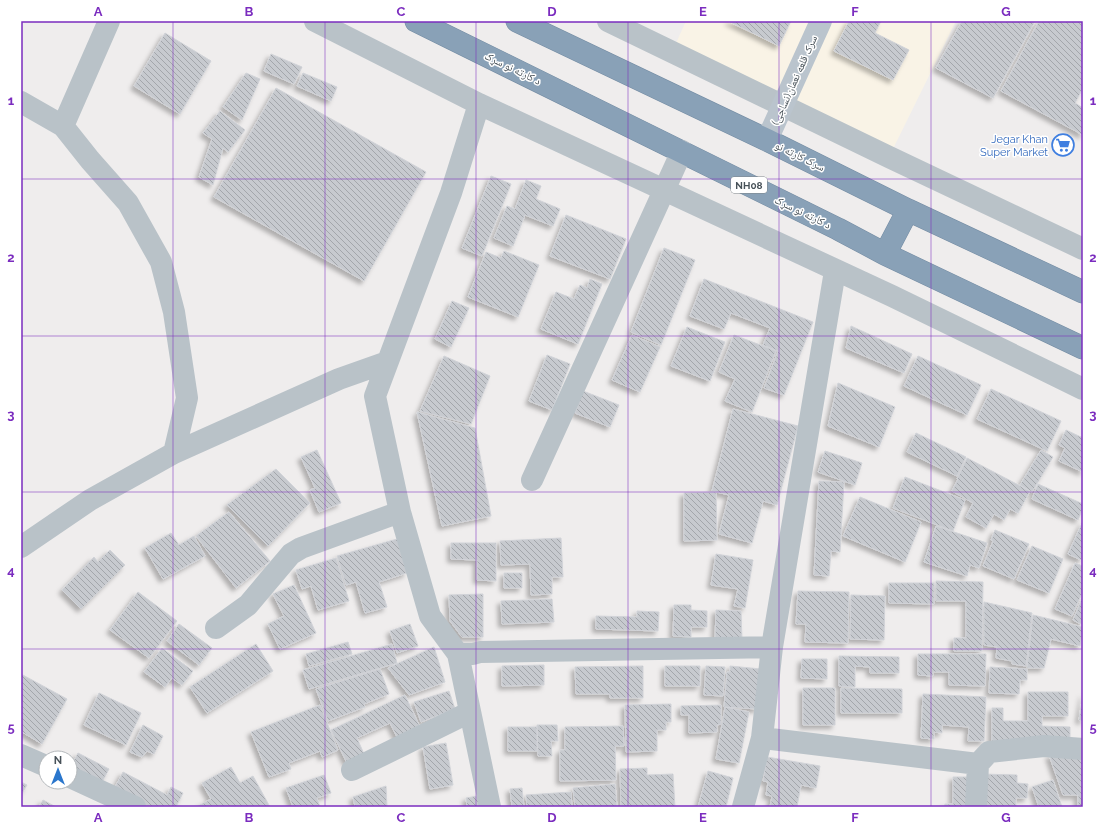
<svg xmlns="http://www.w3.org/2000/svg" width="1104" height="828" font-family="Raleway,'Noto Naskh Arabic',sans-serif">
	<defs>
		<pattern id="building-back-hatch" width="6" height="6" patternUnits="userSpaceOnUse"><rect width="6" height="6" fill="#c7cacf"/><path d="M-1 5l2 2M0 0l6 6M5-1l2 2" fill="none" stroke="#a3a6ab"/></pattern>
		<filter id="shadow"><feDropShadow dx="-3.5" dy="3.5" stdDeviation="2" flood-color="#0004"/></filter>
	</defs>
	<rect width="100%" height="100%" fill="#efeded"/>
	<path fill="#f9f3e6" d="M686,21H956L889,157L672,52Z"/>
	<path fill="url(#building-back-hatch)" stroke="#d1d3d8" filter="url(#shadow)" d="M728,21H791L779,46Z
		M849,21H881L875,33L909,50L893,80L834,51Z
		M962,21H1035L993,98L936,68Z
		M1039,21H1083V88L1075,103L1083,108V135L1001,91Z
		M165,33L211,61L180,114L134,86Z
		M271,54L302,67L294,84L264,71Z
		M246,73L260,79L242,120L223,107Z
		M303,73L337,87L331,101L297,86Z
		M276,88L426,172L364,281L214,197Z
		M220,111L245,130L228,152L223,148L213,185L199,177L212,139L203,133Z
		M491,176L511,184L482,256L462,248Z
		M526,180L541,186L536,199L560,209L553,226L525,215L513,246L494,238L507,206L515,209Z
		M566,215L626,239L610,279L550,256Z
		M664,248L695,260L661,345L631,332Z
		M504,251L539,265L518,317L468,297L486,252L501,258Z
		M590,279L602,284L578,344L541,329L556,292L574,299L580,285L587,288Z
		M704,279L813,322L784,395L764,388L778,351L763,345L770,328L731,313L724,329L690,316Z
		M452,301L469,308L451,347L435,339Z
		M851,326L912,354L904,373L846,348Z
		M687,327L725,342L710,381L671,366Z
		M632,335L660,347L640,392L612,380Z
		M734,335L776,351L752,412L725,401L735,379L719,372Z
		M547,355L570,364L552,410L529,401Z
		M444,356L490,376L471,424L420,411Z
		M918,356L981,385L967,415L904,386Z
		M838,383L895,407L879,447L828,426Z
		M991,389L1061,421L1047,451L977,419Z
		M583,391L619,405L610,427L575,413Z
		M733,409L798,426L777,505L763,501L752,543L719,534L729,495L712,491Z
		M417,412L475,428L491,516L442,526Z
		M1066,430L1083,438V472L1059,461L1065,448L1059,445Z
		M916,433L966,457L957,476L907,452Z
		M317,450L341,503L319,512L310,490L315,488L301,457Z
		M1041,450L1053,457L1032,492L1020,485Z
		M825,451L862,463L855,485L818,472Z
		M967,458L1030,491L1018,513L1010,509L1004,520L994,514L986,528L966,517L973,503L952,491L958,479H957Z
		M276,469L310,503L268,546L227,505Z
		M905,477L965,500L953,531L893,508Z
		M819,481L844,482L840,552L831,551L829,576L814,575Z
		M1038,484L1083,504V508L1078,520L1032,499Z
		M716,492L717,540L684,541V493Z
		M860,497L921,522L905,562L843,536Z
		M229,512L270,561L236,588L196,536Z
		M1083,521V555L1081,560L1068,554Z
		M936,526L987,543L979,568L970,565L967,576L924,562Z
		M995,530L1029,544L1014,579L983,566L993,541L991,540Z
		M171,533L179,545L194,536L205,556L163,579L145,548Z
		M561,538L563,577H552V594L531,595L530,564L501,565L500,541Z
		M397,539L407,573L379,582L387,607L365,613L356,582L346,585L337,556Z
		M451,543H496V581L477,580V560L451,559Z
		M1032,546L1063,559L1049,593L1017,580Z
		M110,550L125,565L81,609L62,590L94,557L98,562Z
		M716,554L753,560L745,608L734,606L738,589L711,585Z
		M336,558L349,601L318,610L311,586L302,589L296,570Z
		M1075,563L1083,566V591L1072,616L1055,609Z
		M504,573H522V588H504Z
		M936,581L983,582L982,651H954V638H966V601H936Z
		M889,583H934V604L889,603Z
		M294,585L316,633L280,649L268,624L284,616L273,594Z
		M798,591L849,592L848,643L805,642L806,624H796Z
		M138,592L177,621L149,658L110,630Z
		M483,594V637H462L450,621L449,595Z
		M851,595L885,596L884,640L850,639Z
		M1083,596V625L1073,620Z
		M552,599L554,622L502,624L501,601Z
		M984,602L1032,613L1026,666L1012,664V661L996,658L997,647L984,645Z
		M674,605H691V610L707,611V627H691V637L673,636Z
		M716,610L741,611L742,639H715Z
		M637,611L659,612L658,631L596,629V616L637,617Z
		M1033,615L1083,627L1080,646L1051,639L1044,668H1027Z
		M179,624L212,648L199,665L167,641Z
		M410,624L418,646L397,653L390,631Z
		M348,642L352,654L309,666L306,654Z
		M256,644L273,671L207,713L190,687Z
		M392,644L397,663L309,689L303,670Z
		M434,647L445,682L409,695L388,668Z
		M162,648L193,671L182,685L172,678L165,687L144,672Z
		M918,654H986L985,686L949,685V672H933V676L918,675Z
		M839,656L899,657V673H870V667L855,666V687L839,686Z
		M802,659H827V679L801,678Z
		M544,665V685L502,686V666Z
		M643,666V698H610V694H576L575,667Z
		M665,666H700V686H665Z
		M706,666L725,667L723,696L704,695Z
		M730,666L761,669L758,709L724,707L727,672H730Z
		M990,667L1027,669V680H1020L1019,694L989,693Z
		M380,669L389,694L364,704L365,707L328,721L316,689Z
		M21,674L67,699L42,744L22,732L21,733Z
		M803,688H835V725H803Z
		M841,688L902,689V713H841Z
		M449,691L455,709L421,722L414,702Z
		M1028,692H1068V716H1042V726L1070,727V744H992V708H1003V721H1028Z
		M99,693L141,713L126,745L84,725Z
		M923,694L986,697L984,741H968L969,727L942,725V733L934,732V739L921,738Z
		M1083,694V721L1079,720Z
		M405,695L421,729L398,739L390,723L357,738L364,754L347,763L331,730Z
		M671,704V722H666V730H657V751L626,752L625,705Z
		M320,705L338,750L322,757L320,751L289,763L291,769L269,777L251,732Z
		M721,705V724L717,725V732L689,733V715H681V706Z
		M725,707L749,712L739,763L716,759Z
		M143,725L163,736L154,754L147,751L142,757L130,752Z
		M537,725H557L558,741H551L552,756H538Z
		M623,726L624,746H615L616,780L560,781V750H565V727Z
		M508,727H537V751H508Z
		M446,743L453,785L430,789L423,747Z
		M78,753L109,769L101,784L70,768Z
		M1049,755H1083V807H1078V795H1063Z
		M767,757L820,766L816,788L801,785L797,807H770L772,796L766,795L768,782L763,781Z
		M231,767L240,783L253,776L270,807H198V806L211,799L202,783Z
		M647,768V775L673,774L675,807H621L620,769Z
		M708,771L733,778L726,807H698Z
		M123,772L167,795L171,787L183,793L176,807H147L114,789Z
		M983,774L1017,775V783L1028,784L1027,798H1016V807H982Z
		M324,775L331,793L317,798L320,807H293L286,788Z
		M953,777H971L970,807H944L945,804H953Z
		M1053,780L1062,807H1039L1032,787Z
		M21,782L27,785L21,795Z
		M615,784L617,807H575L573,788Z
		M386,786L387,807H355L353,797Z
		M522,788L524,807H512L510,789Z
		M571,792L572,807H527L526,795Z
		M489,794L491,807H467L466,798Z
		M43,800L56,807H39Z"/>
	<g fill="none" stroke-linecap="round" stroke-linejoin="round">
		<g stroke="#748ca3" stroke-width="23">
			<path id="highway" d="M416,21L838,229L885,254L1083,348
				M517,21L767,140L908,210L1083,292
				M885,254L908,210"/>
		</g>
		<path stroke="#b9c2c8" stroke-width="22" d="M315,21L479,104L892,296L1083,389
			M608,21L889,157L1083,249
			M21,102L63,126L90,160L128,203L161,262L174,312L187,398L174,453
			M479,104L451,193L375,396L400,512L430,616L458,654L490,807
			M63,126L109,21
			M532,480L682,151
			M21,547L90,500L174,453L339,379L387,362
			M216,628L248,605L291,554L301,548L400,512
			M458,654H473L480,652L772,647
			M762,738L978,764L989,752L1044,746L1083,749
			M21,755L46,766
			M352,770L470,712
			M70,777L135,807
			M743,807L762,738L772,647L835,271
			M976,807L978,764"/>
		<path stroke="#bac4cd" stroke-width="22" d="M767,140L821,21"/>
		<use href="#highway" stroke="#89a1b7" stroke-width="22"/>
	</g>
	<path fill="none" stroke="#7b2cbf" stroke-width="1" stroke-opacity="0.55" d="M173,21V807M325,21V807M476,21V807M628,21V807M779,21V807M931,21V807M21,179H1083M21,336H1083M21,492H1083M21,649H1083"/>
	<defs>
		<g id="supermarket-ring" transform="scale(1.15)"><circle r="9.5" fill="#fff" stroke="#3f7fe0" stroke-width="1.5"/><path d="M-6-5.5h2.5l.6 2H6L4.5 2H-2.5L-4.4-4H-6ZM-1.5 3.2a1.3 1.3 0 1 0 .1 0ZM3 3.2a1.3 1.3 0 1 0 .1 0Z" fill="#3f7fe0"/></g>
	</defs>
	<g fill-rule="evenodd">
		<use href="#supermarket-ring" x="1063" y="145"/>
	</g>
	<g text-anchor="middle" stroke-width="3" stroke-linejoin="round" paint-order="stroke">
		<rect fill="#fff" stroke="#7e858a" stroke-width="1" x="731" y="177" width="36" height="16" rx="3"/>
		<g font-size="10" font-weight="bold" fill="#475158">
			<text x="749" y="189">NH08</text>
		</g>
		<g font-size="11" fill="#475158" stroke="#fff">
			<text transform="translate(513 68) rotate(26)" y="4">د کارته نو سړک</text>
			<text transform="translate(794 80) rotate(-66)" y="4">سرک قلعه نعمان(نساجی)</text>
			<text transform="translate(800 156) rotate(26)" y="4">سرک کارته نو</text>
			<text transform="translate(803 212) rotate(26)" y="4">د کارته نو سړک</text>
		</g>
		<g font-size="11" fill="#366cbe" stroke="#fff" text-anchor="end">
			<text x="1048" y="143">Jegar Khan<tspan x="1048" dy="13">Super Market</tspan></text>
		</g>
	</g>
	<rect width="1104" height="828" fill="none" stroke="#ffffff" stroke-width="44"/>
	<g transform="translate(58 770)"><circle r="19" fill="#ffffff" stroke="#b5b9bc"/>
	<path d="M0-3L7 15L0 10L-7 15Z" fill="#2a76cc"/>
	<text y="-6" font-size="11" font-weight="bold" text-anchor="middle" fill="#475158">N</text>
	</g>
	<rect x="22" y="22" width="1060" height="784" fill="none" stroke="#7b2cbf" stroke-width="1.5"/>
	<g font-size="13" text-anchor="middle" font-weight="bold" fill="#7b2cbf">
		<text x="98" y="16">A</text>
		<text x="249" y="16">B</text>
		<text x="401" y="16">C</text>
		<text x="552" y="16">D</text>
		<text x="703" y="16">E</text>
		<text x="855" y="16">F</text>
		<text x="1006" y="16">G</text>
		<text x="11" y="105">1</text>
		<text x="1093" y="105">1</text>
		<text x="11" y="262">2</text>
		<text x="1093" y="262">2</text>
		<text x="11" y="419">3</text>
		<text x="1093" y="419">3</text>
		<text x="11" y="575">4</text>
		<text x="1093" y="575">4</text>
		<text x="11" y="732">5</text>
		<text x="1093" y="732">5</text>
		<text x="98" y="822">A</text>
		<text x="249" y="822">B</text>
		<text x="401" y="822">C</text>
		<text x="552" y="822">D</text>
		<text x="703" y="822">E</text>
		<text x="855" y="822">F</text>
		<text x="1006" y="822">G</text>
	</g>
</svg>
